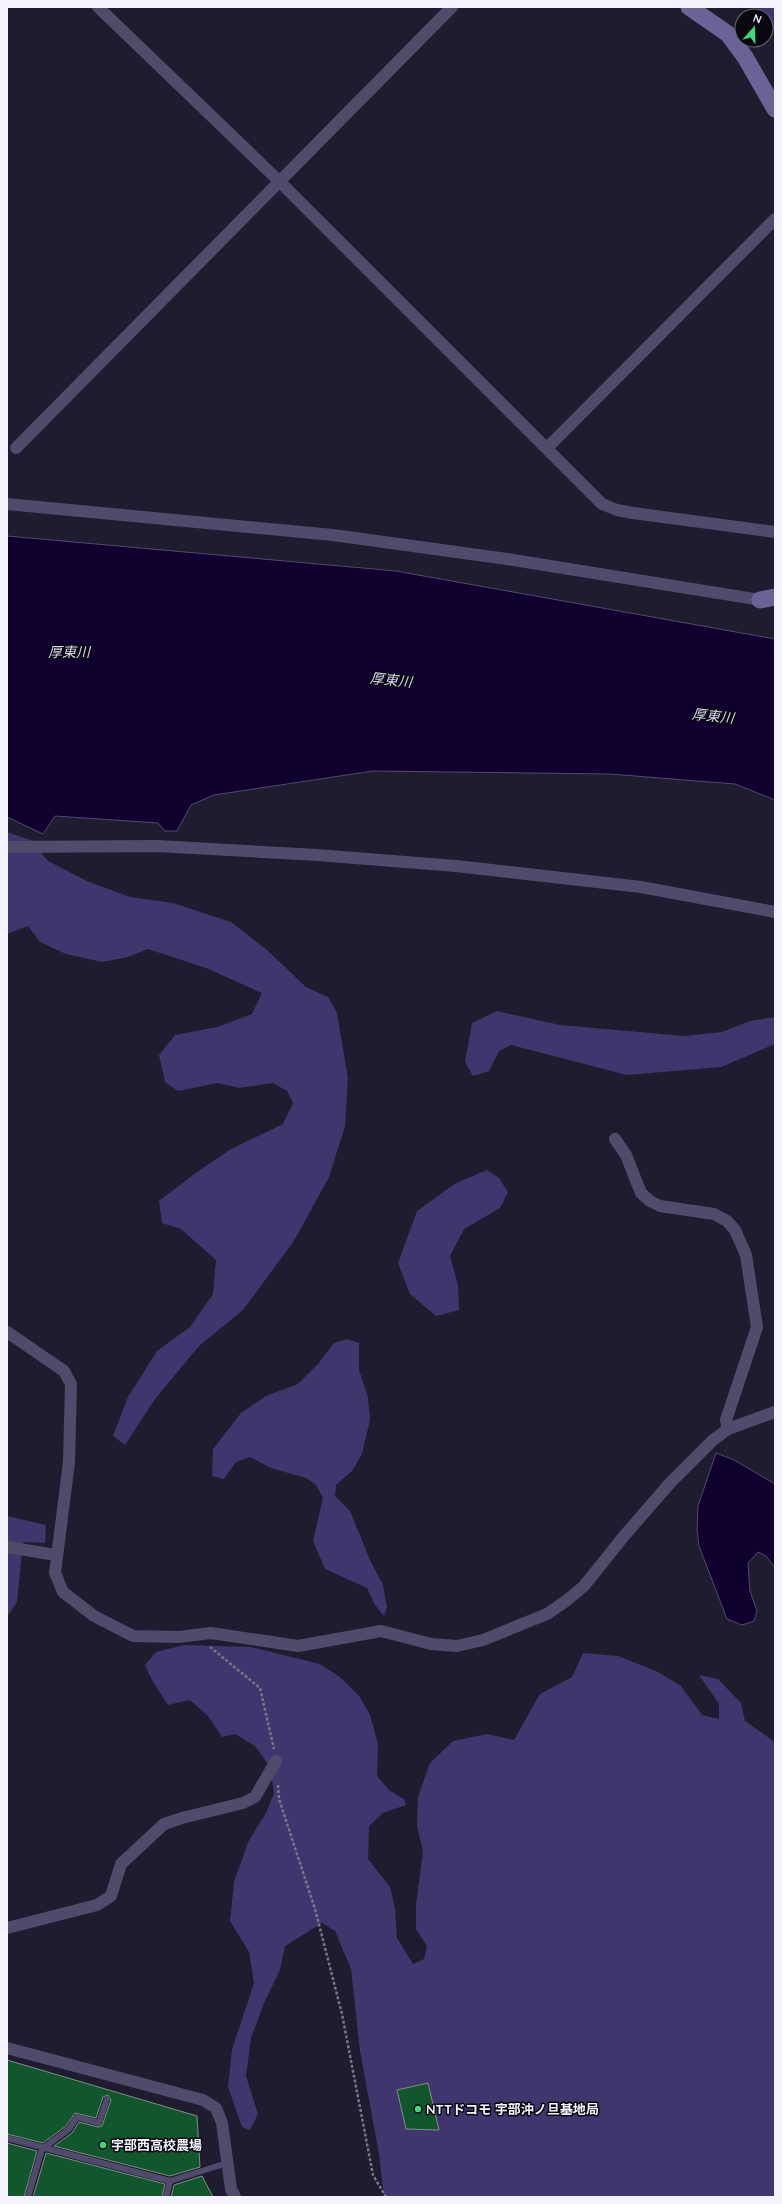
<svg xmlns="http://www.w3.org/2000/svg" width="782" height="2204" font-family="Quicksand,'Noto Sans JP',sans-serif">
	<rect width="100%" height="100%" fill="#1f1c2f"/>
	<path fill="#41356d" d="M757,7H775V33L766,16Z
		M7,832L31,840L48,861L87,881L130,897L173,903L231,922L267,950L306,987L328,997L337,1013L348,1078L345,1126L329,1177L294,1241L243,1310L199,1346L155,1399L125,1445L113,1436L128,1397L157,1351L190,1327L213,1294L216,1260L181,1229L162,1223L159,1201L197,1172L231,1149L283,1124L293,1103L287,1091L273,1083L239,1088L218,1083L178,1091L165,1082L159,1055L175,1035L217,1027L252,1014L262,993L206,968L148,949L128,957L102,962L66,954L40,942L28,926L7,934Z
		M497,1011L560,1025L684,1036L722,1032L750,1021L775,1017V1044L721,1067L627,1075L511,1045L499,1051L489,1071L473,1076L465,1062L472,1023Z
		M487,1170L499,1178L508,1192L500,1208L464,1229L450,1256L458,1285L459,1310L436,1316L410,1294L398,1263L417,1211L456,1183Z
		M347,1339L359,1343V1370L368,1397L370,1420L362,1454L352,1471L336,1485L335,1496L350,1511L370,1560L383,1585L387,1607L384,1616L375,1605L367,1588L325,1569L313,1541L323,1498L316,1485L306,1478L271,1468L250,1457L236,1462L224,1479L212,1476L213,1449L241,1413L266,1396L298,1384L318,1364L334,1343Z
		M7,1516L46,1525L45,1543L23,1542L17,1602L7,1617Z
		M184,1645L251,1647L320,1664L340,1677L360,1697L370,1715L378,1744L377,1776L389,1790L404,1799L406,1805L383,1813L369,1826L368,1859L390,1887L395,1908L397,1938L413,1964L424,1959L427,1946L416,1929V1905L423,1851L417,1826L418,1797L430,1763L453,1741L487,1734L514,1740L540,1694L572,1677L583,1653L618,1656L656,1671L681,1686L702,1715L719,1719V1704L699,1675L718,1679L741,1703L745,1721L775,1742V2197H384L379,2154L360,2051L351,1969L335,1931L322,1923L285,1946L280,1970L264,2003L251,2038L246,2076L258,2114L250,2130L242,2127L228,2087L232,2049L254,1983L249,1952L230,1921L234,1882L248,1842L266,1813L274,1793L270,1767L255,1746L235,1734L222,1737L208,1716L190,1700L168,1705L152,1680L145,1665L156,1652Z"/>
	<path fill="#100030" stroke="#54496e" d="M7,536L396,571L775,639V800L735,784L610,774L373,771L214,795L191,805L177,831H165L158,823L55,816L43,834L7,817Z
		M716,1453L734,1460L775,1484V1568L766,1556L758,1552L748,1563L750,1591L757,1611L754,1621L742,1625L727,1619L699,1546L697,1530L698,1506Z"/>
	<path fill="#12562e" stroke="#7b9181" d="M7,2060L197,2116L200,2167L170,2176L54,2146L72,2133L79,2122L98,2127L102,2126L111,2100L108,2095L103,2097L96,2118L75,2113L66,2126L43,2143L7,2134Z
		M428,2083L439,2130L406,2129L397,2090Z
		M7,2143L37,2151L24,2197H7Z
		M46,2153L165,2184L162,2197H33Z
		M202,2176L213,2197H171L174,2185Z"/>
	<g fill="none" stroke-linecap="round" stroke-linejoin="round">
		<path stroke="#787685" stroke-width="2.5" stroke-dasharray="3 2" stroke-linecap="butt" d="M210,1647L260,1688L274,1749
			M278,1785L279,1799L315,1909L342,2014L373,2175L386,2197"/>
		<path stroke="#504b6b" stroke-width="6" d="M7,2138L170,2181L166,2197
			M170,2181L227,2163
			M28,2197L42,2149L69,2129L77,2117L99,2123L107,2099"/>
		<path stroke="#504b6b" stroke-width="12" d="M98,7L280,182L602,504L617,510L633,513L775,532
			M16,448L452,7
			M547,448L775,219
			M7,504L333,535L507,559L767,601
			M7,847L157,846L317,855L456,866L641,887L775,912
			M615,1139L626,1155L641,1193L650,1201L660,1206L714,1214L727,1221L735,1230L746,1255L757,1327L726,1420L728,1429
			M7,1332L64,1371L71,1384L69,1462L55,1573L63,1592L94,1616L133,1636L179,1637L211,1633L298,1646L381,1631L431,1644L457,1646L483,1640L547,1614L566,1601L584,1586L624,1536L670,1483L713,1440L728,1429L775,1412
			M7,1547L56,1555
			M7,1928L97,1905L111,1896L121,1864L164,1824L182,1818L243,1803L255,1797L276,1761
			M7,2048L203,2100L216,2108L222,2123L231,2189L235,2197"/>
		<path stroke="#6b6396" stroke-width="17" d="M689,7L728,34L745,57L775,109
			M760,600L775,597"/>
	</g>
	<g fill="#40d77c" stroke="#090810" stroke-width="1.5">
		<circle cx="418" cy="2109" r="4"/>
		<circle cx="103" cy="2145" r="4"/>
	</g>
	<g text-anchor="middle" stroke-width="3" stroke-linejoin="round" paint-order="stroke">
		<g font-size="13" font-weight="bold" fill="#f4f3fd" stroke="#090810" text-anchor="start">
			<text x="426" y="2114">NTTドコモ 宇部沖ノ旦基地局</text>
			<text x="111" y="2150">宇部西高校農場</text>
		</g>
		<g font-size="14" font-style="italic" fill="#dad7ed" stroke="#090810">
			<text x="69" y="657">厚東川</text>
			<text transform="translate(391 680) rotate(6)" y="5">厚東川</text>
			<text transform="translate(713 716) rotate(6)" y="5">厚東川</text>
		</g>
	</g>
	<rect width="782" height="2204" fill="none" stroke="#f4f3fd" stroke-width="16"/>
	<g transform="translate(754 28) rotate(20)"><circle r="19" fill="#090810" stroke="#67666f"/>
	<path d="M0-3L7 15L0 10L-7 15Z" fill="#40d77c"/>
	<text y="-6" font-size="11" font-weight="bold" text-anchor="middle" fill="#f4f3fd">N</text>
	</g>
</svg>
